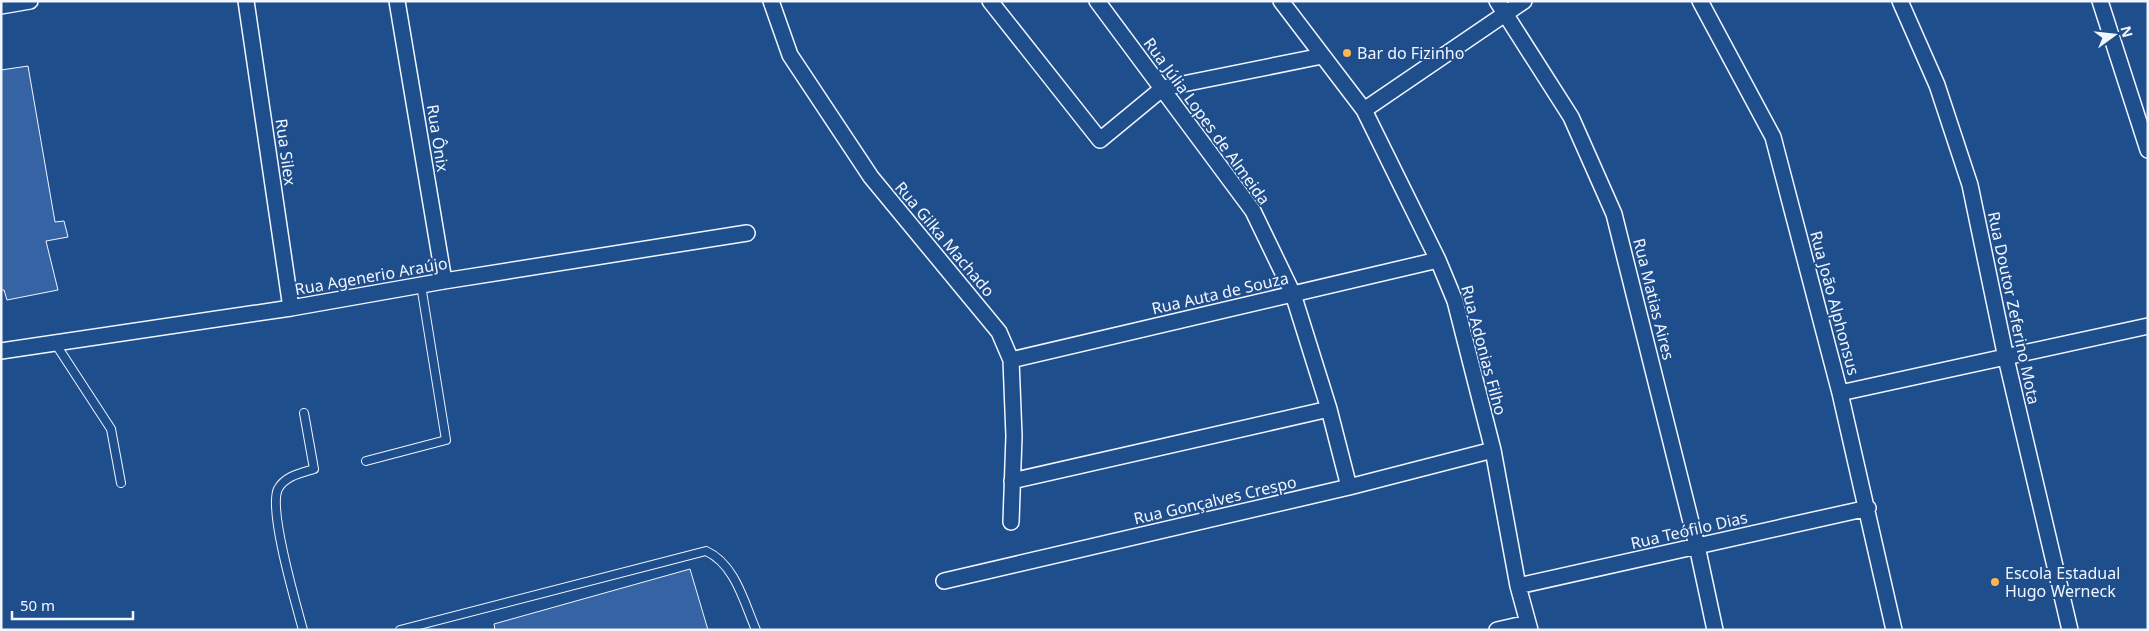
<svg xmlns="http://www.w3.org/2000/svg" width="2149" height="631" font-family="'Noto Sans',sans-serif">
	<rect width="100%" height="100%" fill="#1f4e8c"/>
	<path fill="#3563a3" stroke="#f2f6ff" d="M28,66L55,222L64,221L68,237L46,241L58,290L7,300L4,290H1V70Z
		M690,569L708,630H495L494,624Z"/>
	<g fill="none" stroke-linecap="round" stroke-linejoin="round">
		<g stroke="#f2f6ff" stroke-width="10">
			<path id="lane" d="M55,343L111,429L121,483
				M366,461L446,440L421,285
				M303,630C296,604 268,510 278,489C285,476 301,473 314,469L304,413
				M400,630L706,551C735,564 744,602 756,630"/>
		</g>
		<g stroke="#f2f6ff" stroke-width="18">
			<path id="street" d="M246,1L291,308
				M397,1L444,281
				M771,1L790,55L871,177L999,332L1011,360L1014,436L1011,522
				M990,1L1100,140L1163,88L1322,56
				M1097,1L1253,211L1293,294L1329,409L1349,487
				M1281,1L1364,110L1438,260L1455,301L1493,450L1518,586L1530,630
				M1497,1L1571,117L1614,214L1697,546L1715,630
				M1700,1L1773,137L1840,393L1894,630
				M1900,1L1937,85L1970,185L2006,358L2070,630
				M2100,1L2148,150
				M1,6L30,1
				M1364,110L1524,1
				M1,351L291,308L444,281L747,233
				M1011,360L1438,260
				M1840,393L2148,326
				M1012,481L1329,409
				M944,581L1349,487L1493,450
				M1518,586L1868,508
				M1497,630L1528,623"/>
		</g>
		<use href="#lane" stroke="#1f4e8c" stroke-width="8"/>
		<use href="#street" stroke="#1f4e8c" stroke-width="15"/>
	</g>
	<g fill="#ffb74d" stroke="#1f4e8c" stroke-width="2">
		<circle cx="1347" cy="53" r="5"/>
		<circle cx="1995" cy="582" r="5"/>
	</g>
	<g text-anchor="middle" stroke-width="4" stroke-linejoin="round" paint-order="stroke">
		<g font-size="16" fill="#f2f6ff" stroke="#1f4e8c" text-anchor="start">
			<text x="1357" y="59">Bar do Fizinho</text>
			<text x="2005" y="579">Escola Estadual<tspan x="2005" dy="18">Hugo Werneck</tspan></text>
		</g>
		<g font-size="16" fill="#f2f6ff" stroke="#1f4e8c">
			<text transform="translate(1207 121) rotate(54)" y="6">Rua Júlia Lopes de Almeida</text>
			<text transform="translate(438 138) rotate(81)" y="6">Rua Ônix</text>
			<text transform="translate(286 152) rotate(82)" y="6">Rua Silex</text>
			<text transform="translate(945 239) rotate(50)" y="6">Rua Gilka Machado</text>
			<text transform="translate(371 276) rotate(-10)" y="6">Rua Agenerio Araújo</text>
			<text transform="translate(1220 293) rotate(-13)" y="6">Rua Auta de Souza</text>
			<text transform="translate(1654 299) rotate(76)" y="6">Rua Matias Aires</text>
			<text transform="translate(1835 303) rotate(75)" y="6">Rua João Alphonsus</text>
			<text transform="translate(2014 308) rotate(78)" y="6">Rua Doutor Zeferino Mota</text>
			<text transform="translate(1484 350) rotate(75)" y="6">Rua Adonias Filho</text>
			<text transform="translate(1215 500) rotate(-13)" y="6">Rua Gonçalves Crespo</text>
			<text transform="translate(1689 530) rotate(-13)" y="6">Rua Teófilo Dias</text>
		</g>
	</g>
	<rect width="2149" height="631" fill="none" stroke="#f2f6ff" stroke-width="5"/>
	<g transform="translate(2114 35) rotate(75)" stroke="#1f4e8c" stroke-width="4" paint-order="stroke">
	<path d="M0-4L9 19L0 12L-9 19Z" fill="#f2f6ff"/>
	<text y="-8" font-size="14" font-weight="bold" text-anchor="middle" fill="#f2f6ff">N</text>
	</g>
	<path d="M12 611v8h121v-8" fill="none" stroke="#f2f6ff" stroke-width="2.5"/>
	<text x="20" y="611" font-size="15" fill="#f2f6ff" stroke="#1f4e8c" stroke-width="4" paint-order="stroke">50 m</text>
</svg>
